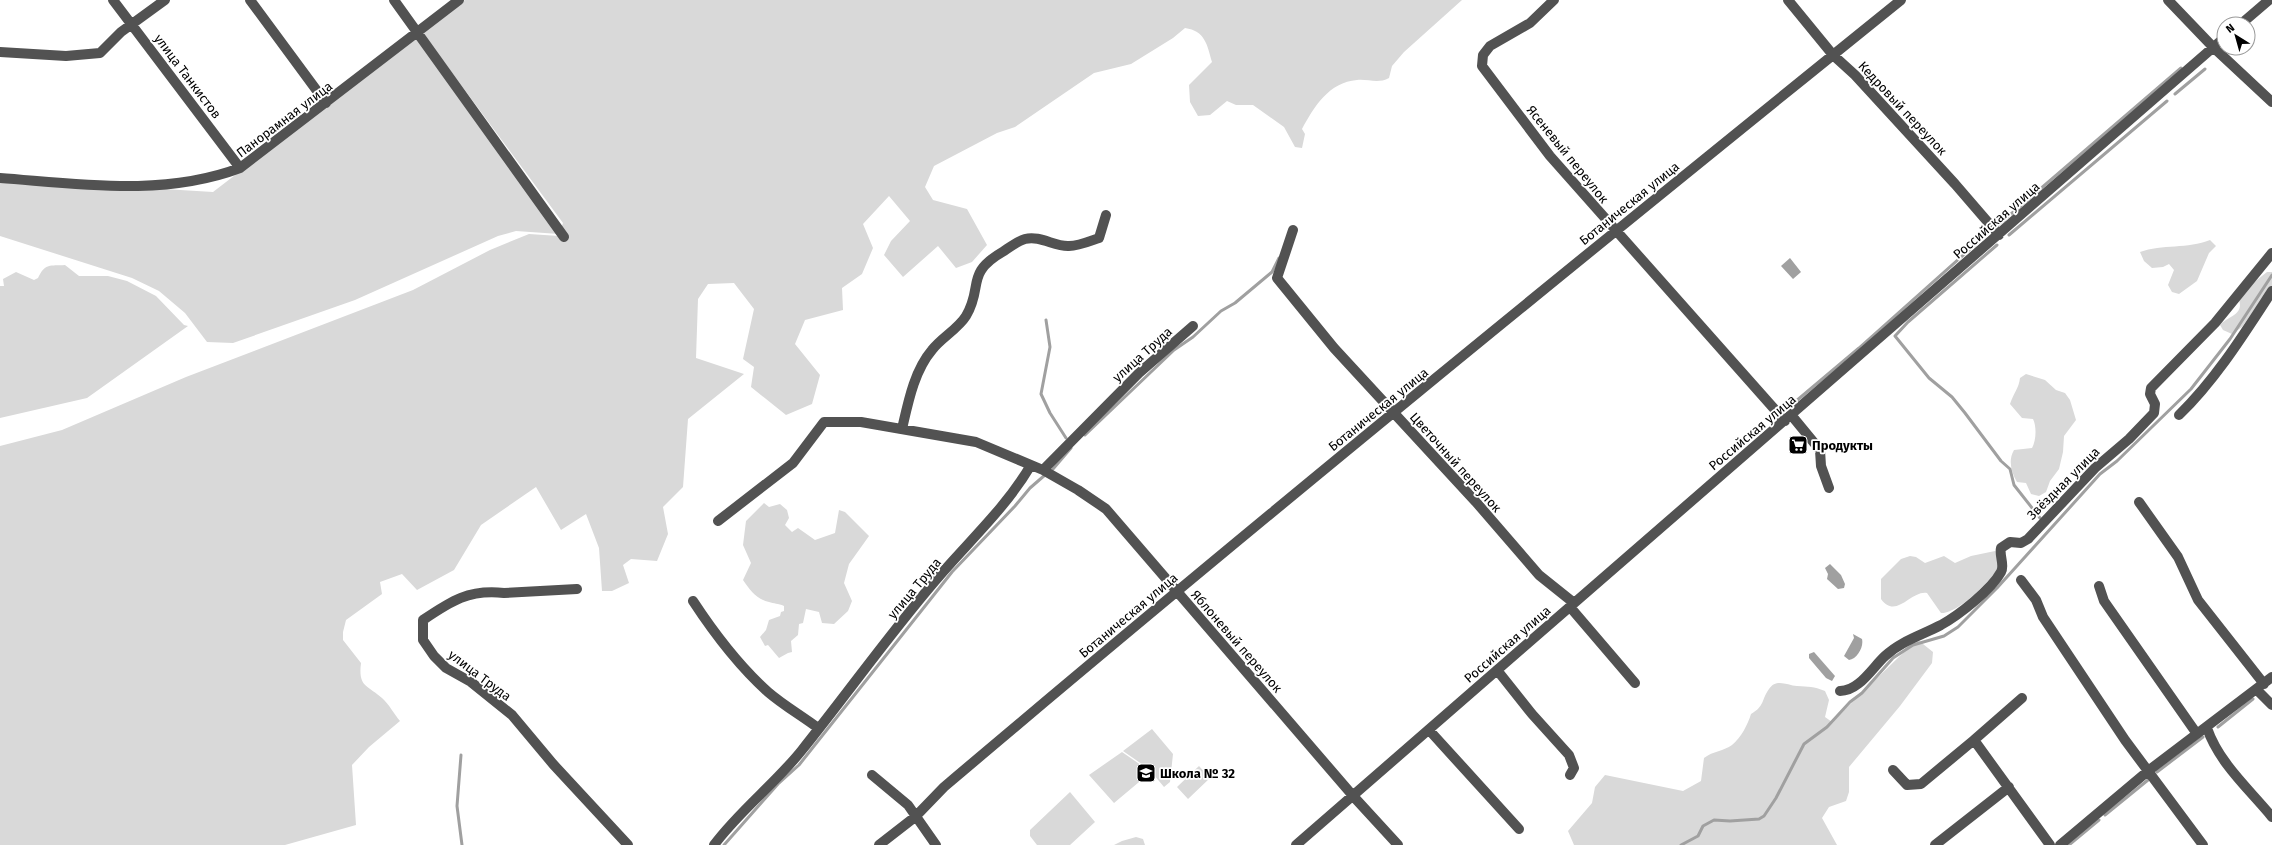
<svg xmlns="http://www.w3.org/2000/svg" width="2272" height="845" font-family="'Fira Sans',sans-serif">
	<rect width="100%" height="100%" fill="#fff"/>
	<path fill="#d9d9d9" d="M465,0H1462L1404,52L1392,66L1389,78C1378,84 1369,79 1357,80C1329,82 1314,107 1302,129L1305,134L1302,148L1295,147L1284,127L1253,105H1236L1227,101L1210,115L1198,116L1190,102L1189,85L1212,62C1207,44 1205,31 1185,28L1173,38L1131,64L1094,73L1015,127L997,133L934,166L925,187L933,200L967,209L987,245L972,262L956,268L938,246L903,277L884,255L891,241L910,221L889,196L863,224L873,248L862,274L842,288L843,310L805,320L795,344L820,375L812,404L786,415L751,387L754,367L743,359L754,309L734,283L708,284L698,299L696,358L744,374L688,419L683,487L663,507L668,534L657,561L631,559L623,565L629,583L612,591H602L599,548L586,514L561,530L536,487L481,525L454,570L417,590L402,574L380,582L382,594L346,620L343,632V640L361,663C358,687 367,685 382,698C389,704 394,714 400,721L369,747L352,765L356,825L285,845H0V446L62,430L186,377L413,290L490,250L529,234L559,236V234L516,231L498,236L355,300L233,343L207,342L185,313L159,291L132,278L0,236V179L213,192L417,36L560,231L563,223L422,32Z
		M2210,240L2216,246L2209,253L2197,281L2179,294L2172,292L2168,285L2174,270L2169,264L2163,267L2152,268L2144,261L2140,252C2162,244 2188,249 2210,240Z
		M65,265L79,276H108L127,281L156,296L184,325L188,326L87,398L0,418V286H4L3,279L16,272L34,280L38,278C45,263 50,266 65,265Z
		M2267,272H2272V286L2242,327L2232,334L2223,330L2220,325C2228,316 2244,315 2239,300L2248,287Z
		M2026,374L2045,380L2056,390L2065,393L2070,400L2076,420L2064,436L2063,452L2059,469L2050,481L2046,492L2039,496L2031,494L2026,483L2017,482C2011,472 2008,460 2014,450L2032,448C2036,441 2037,427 2033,419L2022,418L2010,404C2013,394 2019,388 2020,378Z
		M764,503L769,507L780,504L787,510L789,518L785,525L792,532L798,528L815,540L835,533L839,510L845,512L869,536L849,564L844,583L852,601L848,611L834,624L822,623L819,612L806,609L803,623L799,624L798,635L791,641L792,652L788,653L779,658L768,645L765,646L760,637L766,630L769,620L780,616L781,612L784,611V606C778,603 774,604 769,602C756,599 750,590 743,580L751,563L743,545L746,521Z
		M1995,551L2004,557C2000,573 1958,615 1941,613L1927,593C1911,590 1896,620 1881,599V579L1901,559L1910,556L1916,557L1925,563L1944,556L1955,563L1971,556Z
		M1918,640L1933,652L1932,663L1900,706L1849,767V792L1846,801L1829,807L1822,818L1837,845H1574L1568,831L1592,803L1595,787L1605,775L1683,791L1701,781L1704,758C1713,751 1724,751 1732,745C1741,738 1748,724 1751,714C1765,706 1761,700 1769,689C1776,678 1787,685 1797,686C1809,687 1813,686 1825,691L1829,700L1825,717L1832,722L1904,652L1906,645Z
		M1152,729L1173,754L1170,782L1164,787L1149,769L1123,751Z
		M1122,752L1151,772L1114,803L1089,775Z
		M1199,766L1210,778L1188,799L1177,787Z
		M1070,792L1095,822L1070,845H1037L1030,836V830Z
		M1136,837L1143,839L1145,845H1114L1122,841Z"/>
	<path fill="#a0a0a0" d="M1790,258L1801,272L1793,279L1781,266Z
		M1830,564L1841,575L1845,584L1844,588L1838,589L1827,579L1828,574L1825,568Z
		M1853,634L1862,639C1864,647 1857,659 1849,660L1844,656L1854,638Z
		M1814,652L1835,676L1832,681L1826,678L1809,658V654Z"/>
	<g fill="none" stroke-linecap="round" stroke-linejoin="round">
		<path stroke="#a0a0a0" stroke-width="3" d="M2175,94L2205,69
			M1997,226L2181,68
			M2009,235L2167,101
			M1997,245L1908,322L1895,336L1929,378L1952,397L1965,413L2001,461L2010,469L2014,485L2040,518
			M1046,320L1050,347L1041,394L1050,413L1066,438
			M1789,407L1859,348L1988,233
			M1085,435L1174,350L1193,337L1221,311L1235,303L1272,272L1279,258
			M1053,469L1071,448
			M2218,727L2253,699
			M461,755L457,806L462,845
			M2157,772L2203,737
			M2105,815L2148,780
			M724,845L778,784L799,765L952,572L1015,506L1030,488L1045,475
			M1681,845L1698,836L1703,826L1714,820L1730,821L1759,819L1764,816L1776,798L1804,744L1827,727L1850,702L1862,693L1893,658L1913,645L1944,636L1958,627L1997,588L2100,474L2117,461L2191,389L2230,339L2272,275
			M2069,845L2099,820"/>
		<path stroke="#525252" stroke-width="10" d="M113,0L240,168
			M250,0L326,103
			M394,0L564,237
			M1554,0L1530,23L1490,46L1483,55L1482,66L1550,156L1785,421
			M1788,0L1833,55L1855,75L1955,184L1999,235
			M2168,0L2213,47L2272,102
			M2241,24L2269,0
			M0,52L66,56L100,53L121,32L165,0
			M0,178C80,184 163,197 240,168L459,0
			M1293,230L1277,278L1334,348L1476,502L1539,575L1574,603
			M2179,415C2216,379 2244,334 2272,291
			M1792,416L1820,450L1821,466L1829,488
			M902,429C908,403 914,371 932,350C941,338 958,329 966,316C984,286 964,274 1004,251C1010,247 1018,241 1025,239C1040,235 1055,247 1069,246C1079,246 1090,241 1099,238L1106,215
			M1043,470L1139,373L1193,326
			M2139,502L2178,557L2198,600L2264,684
			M718,521L793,463L824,422H861L976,442L1043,470L1078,490L1106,509L1354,797L1398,845
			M2021,580L2036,600L2043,617L2125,740L2203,845
			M2099,586L2104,601L2197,734
			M577,589L504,593C469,589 451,601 423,620V640L434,656L446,668L471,682L512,715L553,764L628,845
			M693,601C714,633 739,666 768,692C783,705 802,716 818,728
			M1570,607L1635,683
			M1497,670L1532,714L1569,755L1574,768L1570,775
			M2257,690L2272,705
			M1840,691C1859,691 1872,668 1885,656C1901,641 1922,635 1941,625C1959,615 1991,590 2001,572C2005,565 1999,556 2001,548L2010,542L2021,543L2028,539L2095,468L2129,439L2154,413L2155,404L2150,394L2151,388L2215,323L2272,253
			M2207,728C2219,763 2249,789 2272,817
			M1429,730L1519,829
			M1974,740L2022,698
			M1893,770L1907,785L1921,784L1974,740L2050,845
			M872,775L908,805L936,845
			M714,845C740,810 775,784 802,750C847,694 888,636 935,581C967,543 1005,509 1031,465
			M879,845L915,817L944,787C1259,520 1579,260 1901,0
			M1296,845L2224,38
			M1935,845L2009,787
			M2060,845L2148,771L2272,677"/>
	</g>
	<defs>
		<g id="supermarket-square" transform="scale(1)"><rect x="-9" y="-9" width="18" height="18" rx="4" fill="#000" stroke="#fff"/><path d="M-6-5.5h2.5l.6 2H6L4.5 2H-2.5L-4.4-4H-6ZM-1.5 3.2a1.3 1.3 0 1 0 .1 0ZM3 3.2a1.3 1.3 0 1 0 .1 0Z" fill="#fff"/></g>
		<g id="school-square" transform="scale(1)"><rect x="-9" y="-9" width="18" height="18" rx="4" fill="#000" stroke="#fff"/><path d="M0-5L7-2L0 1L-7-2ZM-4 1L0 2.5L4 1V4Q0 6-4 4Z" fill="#fff"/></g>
	</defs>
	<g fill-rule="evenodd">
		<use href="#supermarket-square" x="1798" y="445"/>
		<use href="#school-square" x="1146" y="773"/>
	</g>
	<g text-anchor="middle" stroke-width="3.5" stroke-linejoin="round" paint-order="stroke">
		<g font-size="13" fill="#000" stroke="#fff">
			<text transform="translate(188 76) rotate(53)" y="5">улица Танкистов</text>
			<text transform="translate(1903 108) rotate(47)" y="5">Кедровый переулок</text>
			<text transform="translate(284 119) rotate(-37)" y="5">Панорамная улица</text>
			<text transform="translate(1568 154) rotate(51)" y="5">Ясеневый переулок</text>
			<text transform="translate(1629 203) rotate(-39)" y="5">Ботаническая улица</text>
			<text transform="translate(1996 220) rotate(-41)" y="5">Российская улица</text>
			<text transform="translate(1142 354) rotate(-42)" y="5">улица Труда</text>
			<text transform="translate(1378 409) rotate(-39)" y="5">Ботаническая улица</text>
			<text transform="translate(1752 432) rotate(-40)" y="5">Российская улица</text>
			<text transform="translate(1456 462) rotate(48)" y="5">Цветочный переулок</text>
			<text transform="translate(2063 483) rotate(-45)" y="5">Звёздная улица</text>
			<text transform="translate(914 588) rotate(-50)" y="5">улица Труда</text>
			<text transform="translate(1128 615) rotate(-40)" y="5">Ботаническая улица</text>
			<text transform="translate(1237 641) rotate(49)" y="5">Яблоневый переулок</text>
			<text transform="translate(1507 644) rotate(-41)" y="5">Российская улица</text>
			<text transform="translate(480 675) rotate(37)" y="5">улица Труда</text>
		</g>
		<g font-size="13" font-weight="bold" fill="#000" stroke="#fff" text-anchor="start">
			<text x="1812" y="450">Продукты</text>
			<text x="1160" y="778">Школа № 32</text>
		</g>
	</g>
	<g transform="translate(2236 36) rotate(323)"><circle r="19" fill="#ffffff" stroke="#999999"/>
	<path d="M0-3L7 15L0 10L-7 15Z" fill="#000000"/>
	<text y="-6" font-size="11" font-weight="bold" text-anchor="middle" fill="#000000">N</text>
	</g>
</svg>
